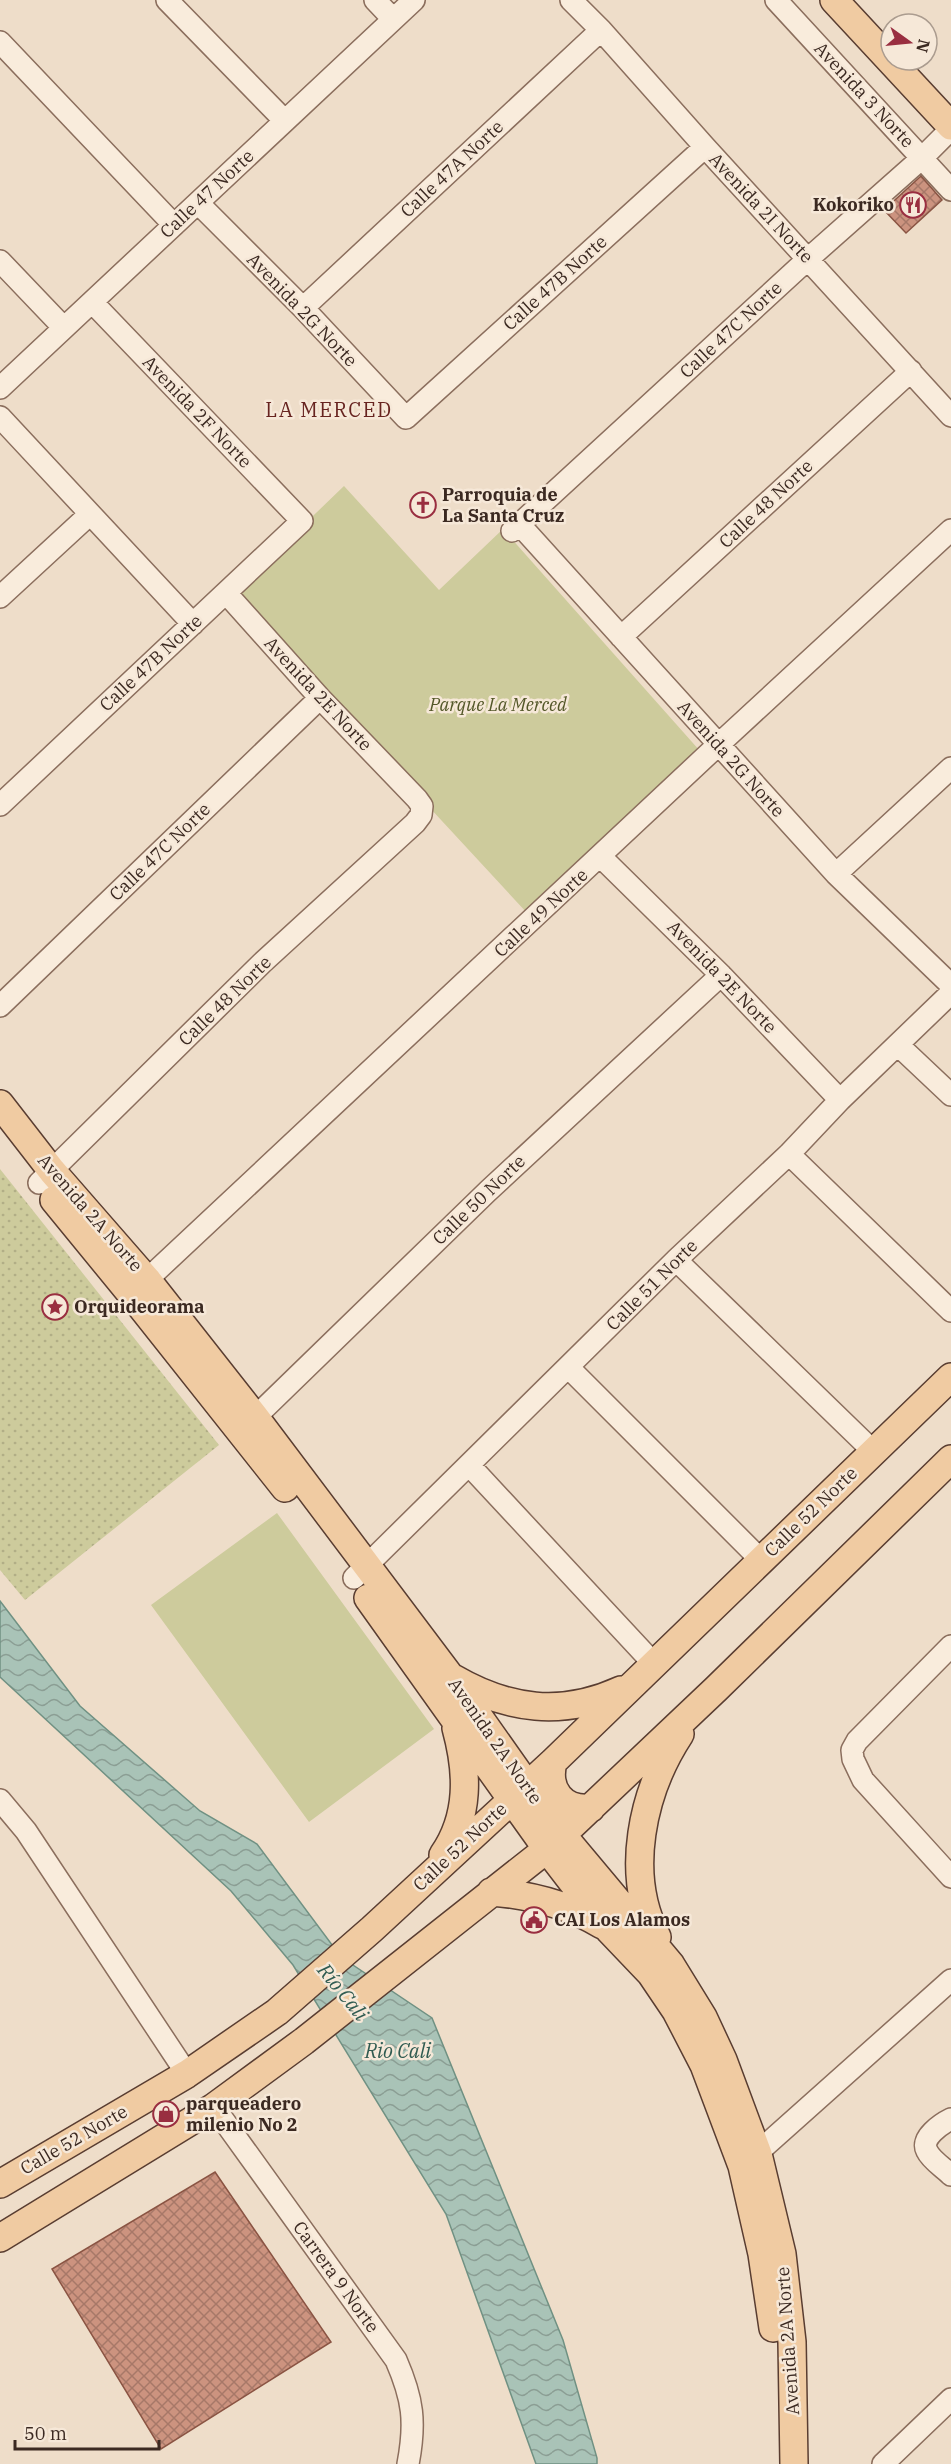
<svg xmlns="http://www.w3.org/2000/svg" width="951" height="2464" font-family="'IBM Plex Serif',serif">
	<defs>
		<pattern id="garden-dots" width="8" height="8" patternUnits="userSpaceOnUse" patternTransform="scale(1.5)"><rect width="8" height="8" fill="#cdcb9c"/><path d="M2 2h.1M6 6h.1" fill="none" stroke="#b1ae86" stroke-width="1.8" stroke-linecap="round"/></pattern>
		<pattern id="water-waves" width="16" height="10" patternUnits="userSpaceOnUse" patternTransform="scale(1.5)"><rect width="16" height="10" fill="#a9c3b7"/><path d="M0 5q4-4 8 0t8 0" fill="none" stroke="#8b9e94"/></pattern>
		<pattern id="building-cross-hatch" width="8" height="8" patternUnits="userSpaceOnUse" patternTransform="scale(1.5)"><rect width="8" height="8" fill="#cc937f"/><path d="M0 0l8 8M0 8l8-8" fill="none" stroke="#a77868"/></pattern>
	</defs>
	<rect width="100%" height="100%" fill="#eeddc9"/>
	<path fill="#cdcb9c" d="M344,486L439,590L503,529L700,751L528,914L232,594Z
		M277,1513L434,1729L309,1822L151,1605Z"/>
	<path fill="url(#garden-dots)" d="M0,1169L219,1445L25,1600L0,1570Z"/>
	<path fill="url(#water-waves)" stroke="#709183" stroke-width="1.5" d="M0,1601L80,1706L200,1811L257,1844L341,1957L432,2018L563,2340L597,2458V2464H536L446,2214L293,1965L231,1891L0,1677Z"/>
	<path fill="url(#building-cross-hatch)" stroke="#8a5443" stroke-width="1.5" d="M921,176L942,200L906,233L884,210Z
		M215,2172L331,2342L161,2449L52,2269Z"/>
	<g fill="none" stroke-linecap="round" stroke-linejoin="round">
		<g stroke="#8b6e5d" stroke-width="24">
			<path id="minor" d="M167,0L285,121
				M375,0L393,19
				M571,0L601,30L705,147L951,416
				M776,0L951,190
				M0,42L174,225
				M198,203L303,308L406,418L705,147
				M0,261L64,328
				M303,308L601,30
				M0,388L414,0
				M0,417L193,624
				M520,525L836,874L951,985
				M512,531L808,259L922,158L951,129
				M0,597L89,515
				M621,637L911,371
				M0,805L302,521L92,302
				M601,857L721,975L840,1100
				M836,874L951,768
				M0,1006L320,698
				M898,1045L951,1095
				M789,1154L951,1311
				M39,1183L262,963L415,823L421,815L422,806L417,799L320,698L226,593
				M676,1260L874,1452
				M137,1289L718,745L951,530
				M568,1367L761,1560
				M244,1428L488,1191L721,975
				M469,1465L654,1664
				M354,1578L676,1260L789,1154L840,1100L951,993
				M951,1646L857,1741L852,1750L853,1759L863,1780L951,1877
				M0,1800L26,1831L187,2074
				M214,2107L396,2360C413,2399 416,2422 408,2464
				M951,2119C941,2124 920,2138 927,2151C931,2160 944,2168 951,2175
				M747,2162L951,1980
				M883,2464L951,2399"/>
		</g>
		<g stroke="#593d31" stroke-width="30">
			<path id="major" d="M834,0L951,126
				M0,1104L52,1171L148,1281L255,1417L450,1676L563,1836L671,1965L703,2017L723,2060L758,2154L782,2254L792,2342L794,2464
				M54,1200L131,1294L285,1488
				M368,1598L547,1849L610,1931L651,1974L676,2011L704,2065L742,2166L762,2254L773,2328
				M453,1678C508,1710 562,1717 621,1690
				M553,1762C546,1790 563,1811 591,1808
				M443,1855C470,1816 468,1772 456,1728
				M491,1892C531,1895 567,1904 602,1925
				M657,1937C624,1874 642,1792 680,1734
				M0,2184L187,2074L277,2012L372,1929L553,1762L951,1377
				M0,2238L214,2107L304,2041L547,1849L716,1689L951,1459"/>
		</g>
		<use href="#minor" stroke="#f9ecdc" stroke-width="21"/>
		<use href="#major" stroke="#f0cba2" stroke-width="27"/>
	</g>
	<defs>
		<g id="restaurant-ring" transform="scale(1.35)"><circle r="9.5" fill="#f6e8d8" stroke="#992e40" stroke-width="1.5"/><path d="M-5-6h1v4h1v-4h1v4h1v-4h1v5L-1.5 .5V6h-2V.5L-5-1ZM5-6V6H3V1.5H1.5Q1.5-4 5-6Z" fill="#992e40"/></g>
		<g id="church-ring" transform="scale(1.35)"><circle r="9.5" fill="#f6e8d8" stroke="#992e40" stroke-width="1.5"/><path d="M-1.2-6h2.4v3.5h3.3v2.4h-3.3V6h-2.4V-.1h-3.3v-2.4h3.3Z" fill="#992e40"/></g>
		<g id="sight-ring" transform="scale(1.35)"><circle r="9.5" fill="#f6e8d8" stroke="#992e40" stroke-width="1.5"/><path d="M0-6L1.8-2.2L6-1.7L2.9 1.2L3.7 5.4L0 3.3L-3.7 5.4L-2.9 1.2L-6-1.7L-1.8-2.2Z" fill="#992e40"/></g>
		<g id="civic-ring" transform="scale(1.35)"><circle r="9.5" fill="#f6e8d8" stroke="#992e40" stroke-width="1.5"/><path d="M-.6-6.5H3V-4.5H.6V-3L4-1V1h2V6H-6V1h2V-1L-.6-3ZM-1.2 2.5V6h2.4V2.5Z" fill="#992e40"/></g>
		<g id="shop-ring" transform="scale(1.35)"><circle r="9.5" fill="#f6e8d8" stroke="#992e40" stroke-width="1.5"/><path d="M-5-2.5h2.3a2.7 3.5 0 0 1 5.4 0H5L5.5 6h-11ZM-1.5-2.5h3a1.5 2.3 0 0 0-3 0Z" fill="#992e40"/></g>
	</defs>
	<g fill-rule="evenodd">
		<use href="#restaurant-ring" x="913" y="205"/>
		<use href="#church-ring" x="423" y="505"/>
		<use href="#sight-ring" x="55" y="1307"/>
		<use href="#civic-ring" x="534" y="1920"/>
		<use href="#shop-ring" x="166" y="2114"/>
	</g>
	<g text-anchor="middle" stroke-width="5" stroke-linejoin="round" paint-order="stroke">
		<g font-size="18" fill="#3b2921" stroke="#f6e8d8">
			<text transform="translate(864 95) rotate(47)" y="6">Avenida 3 Norte</text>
			<text transform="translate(452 169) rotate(-43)" y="6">Calle 47A Norte</text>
			<text transform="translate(207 194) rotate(-43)" y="6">Calle 47 Norte</text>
			<text transform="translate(761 208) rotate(47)" y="6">Avenida 2I Norte</text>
			<text transform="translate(555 283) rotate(-42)" y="6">Calle 47B Norte</text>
			<text transform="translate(302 310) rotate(46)" y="6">Avenida 2G Norte</text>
			<text transform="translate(731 330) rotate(-43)" y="6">Calle 47C Norte</text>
			<text transform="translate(197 412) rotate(46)" y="6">Avenida 2F Norte</text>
			<text transform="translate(766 504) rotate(-43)" y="6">Calle 48 Norte</text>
			<text transform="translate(151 663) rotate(-43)" y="6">Calle 47B Norte</text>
			<text transform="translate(318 694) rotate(47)" y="6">Avenida 2E Norte</text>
			<text transform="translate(731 759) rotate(48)" y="6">Avenida 2G Norte</text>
			<text transform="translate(160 852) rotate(-44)" y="6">Calle 47C Norte</text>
			<text transform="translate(541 913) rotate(-43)" y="6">Calle 49 Norte</text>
			<text transform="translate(722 977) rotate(46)" y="6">Avenida 2E Norte</text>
			<text transform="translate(225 1001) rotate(-44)" y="6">Calle 48 Norte</text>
			<text transform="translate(479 1200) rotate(-44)" y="6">Calle 50 Norte</text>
			<text transform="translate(90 1213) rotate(49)" y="6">Avenida 2A Norte</text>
			<text transform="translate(652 1285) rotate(-45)" y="6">Calle 51 Norte</text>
			<text transform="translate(811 1512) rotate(-44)" y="6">Calle 52 Norte</text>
			<text transform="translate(495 1741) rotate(55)" y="6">Avenida 2A Norte</text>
			<text transform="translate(460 1847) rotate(-43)" y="6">Calle 52 Norte</text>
			<text transform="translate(74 2140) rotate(-30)" y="6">Calle 52 Norte</text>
			<text transform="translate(336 2277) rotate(54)" y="6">Carrera 9 Norte</text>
			<text transform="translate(788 2341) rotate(-94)" y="6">Avenida 2A Norte</text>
		</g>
		<g font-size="18" font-weight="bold" fill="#3b2921" stroke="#f6e8d8" text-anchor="start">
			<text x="894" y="211" text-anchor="end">Kokoriko</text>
			<text x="442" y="501">Parroquia de<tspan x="442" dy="21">La Santa Cruz</tspan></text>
			<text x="74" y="1313">Orquideorama</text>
			<text x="554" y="1926">CAI Los Alamos</text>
			<text x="186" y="2110">parqueadero<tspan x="186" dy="21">milenio No 2</tspan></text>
		</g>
		<g font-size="18" font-style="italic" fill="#535728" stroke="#f6e8d8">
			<text x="498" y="711">Parque La Merced</text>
		</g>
		<g font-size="20" letter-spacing="1.5" fill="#672420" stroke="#f6e8d8">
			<text x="329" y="417">LA MERCED</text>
		</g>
		<g font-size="20" font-style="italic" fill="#305b51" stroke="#f6e8d8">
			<text transform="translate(343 1992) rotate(51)" y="7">Río Cali</text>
			<text x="398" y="2058">Rio Cali</text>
		</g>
	</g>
	<g transform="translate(909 42) rotate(105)"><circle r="28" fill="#f6e8d8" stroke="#ab9c8f" stroke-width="1.5"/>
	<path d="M0-4.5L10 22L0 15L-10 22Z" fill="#992e40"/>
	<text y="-9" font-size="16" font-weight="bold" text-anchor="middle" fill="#3b2921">N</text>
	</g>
	<path d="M15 2440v9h144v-9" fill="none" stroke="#3b2921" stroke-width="3"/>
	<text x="24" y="2440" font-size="18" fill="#3b2921" stroke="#f6e8d8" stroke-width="4.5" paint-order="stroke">50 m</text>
</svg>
